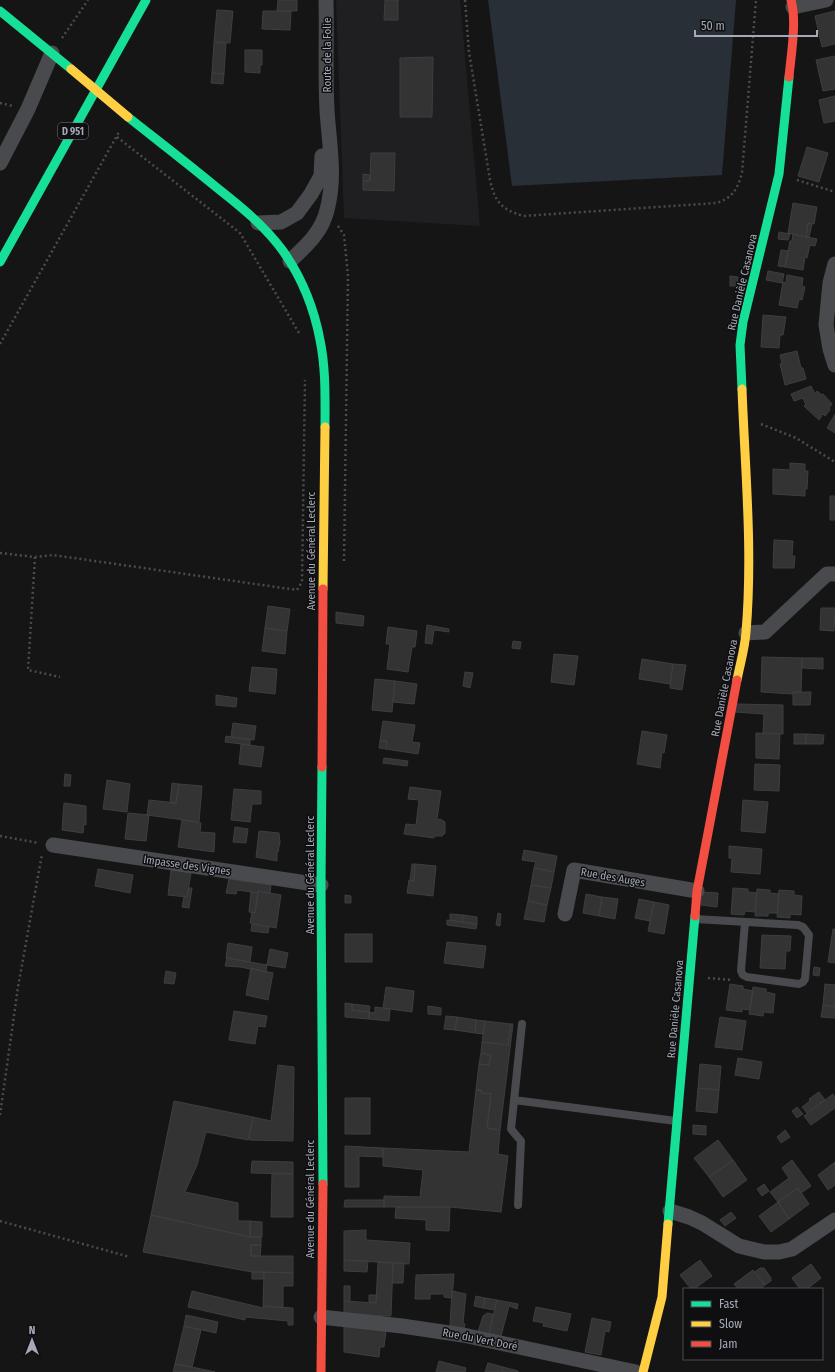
<svg xmlns="http://www.w3.org/2000/svg" width="835" height="1372" font-family="'Fira Sans Condensed',sans-serif">
	<rect width="100%" height="100%" fill="#151515"/>
	<path fill="#1f1f21" d="M336,0H460L480,226L344,218Z"/>
	<path fill="#282f37" d="M488,0H736L722,175L512,186Z"/>
	<path fill="#333334" stroke="#3d3e41" d="M278,0H297V11H277Z
		M385,0H398V20H384Z
		M217,10L233,11L230,43L214,42Z
		M263,11H291L290,30L262,29Z
		M835,11V44L822,47L815,16Z
		M214,42L226,43L224,74L212,73Z
		M245,50H262V65H260V73L245,72Z
		M835,56V89L823,91L816,60Z
		M433,57L432,117H400V58Z
		M212,73L224,74L223,84L211,83Z
		M835,96V121L824,123L819,100Z
		M807,147L828,153L819,182L798,176Z
		M371,153H395L394,191L363,190V181H370Z
		M363,174L370,175V181H363Z
		M793,203L817,207L814,224L808,223L806,237L788,233Z
		M808,223L812,224L809,237H806Z
		M779,232L790,234L788,240L778,239Z
		M793,234L817,239L815,246L810,245L807,258L805,257L803,270L785,267L790,241H792Z
		M781,250L789,251L785,267L778,266Z
		M768,271L784,274L782,283L766,280Z
		M787,275L803,278L802,286L805,287L802,300L799,299L797,308L779,305L783,282L786,283Z
		M730,276L738,277L737,286H730Z
		M763,315L786,317L783,335H780L779,348L761,347Z
		M797,351L801,368H803L806,379L785,385L780,364L782,363L780,355Z
		M811,386L815,394L817,391L822,395L823,394L832,404L829,408L830,410L825,416L823,414L819,420L805,407L804,406L806,405L803,398L794,401L791,394Z
		M835,414V433L827,428Z
		M790,463L805,464V471H808L807,489H805V496L773,494V469L790,470Z
		M830,496H835V520H830Z
		M774,540L793,541L792,556H795L794,568H773Z
		M268,606L290,609L287,631L265,628Z
		M821,608H835L834,631L820,630Z
		M336,612L364,616L363,626L336,623Z
		M427,625L449,629V632L434,630L432,644L425,643Z
		M388,627L417,631L415,647H412L408,672L387,669L390,644H386Z
		M265,628L287,631L285,654L262,651Z
		M513,641L521,642L520,649L512,648Z
		M554,654L578,656L574,685L551,682Z
		M762,657L802,658L801,692H793V694L761,692Z
		M802,658H823V669L802,668Z
		M642,659L673,664L670,684L639,679Z
		M673,664L686,665L682,690L670,688Z
		M252,667L277,669L275,694L249,691Z
		M465,672L473,673L470,688L463,686Z
		M375,679L395,681L392,712L372,710Z
		M395,681L417,684L414,704L393,702Z
		M793,692H811L810,705H793Z
		M216,695L237,698L236,707L216,705Z
		M736,704L783,705V734L763,733L764,714L735,712Z
		M383,721L415,725L412,742L420,743L418,754L386,749L387,741H380Z
		M233,723L256,726L254,740L231,737Z
		M642,731L667,735L664,753L662,752L660,768L637,764Z
		M756,733L780,734L779,759L756,758Z
		M794,734H806V744H794Z
		M806,734L824,735L823,744H806Z
		M226,736L250,740V745L225,742Z
		M380,741H387L386,749L379,748Z
		M241,744L264,747L261,767L239,764Z
		M384,758L408,761L407,766L383,763Z
		M755,764L780,765L779,791L754,790Z
		M65,774L71,775L70,786H64Z
		M107,780L130,784L127,812L103,809Z
		M172,783L179,784L176,803H170Z
		M179,784L202,786L199,822L147,815L149,800L176,803Z
		M410,787L441,791L437,819L442,820L445,822V833L442,836H434V838L404,834L406,824L416,825L419,800L408,799Z
		M234,789L261,791V804H252L250,822L231,820Z
		M743,800L768,802L765,833L741,831Z
		M64,803L86,806V825L84,824L83,833L62,830Z
		M128,813L149,815L146,841L125,839Z
		M182,820L201,823L200,832L215,833L214,852L178,847Z
		M235,827L248,829L246,843L233,842Z
		M259,831L279,833L280,842L278,852H277V861L256,857Z
		M729,846L762,849L760,874L731,872L732,858H729Z
		M524,850L557,856L554,872L534,868L536,862L522,860Z
		M412,864H415L414,881H410Z
		M415,864L436,866L433,896L407,893L409,880L414,881Z
		M534,868L554,872L551,888L531,885Z
		M98,869L133,875L130,893L95,886Z
		M171,870L191,873L187,897L168,895Z
		M229,879L271,885L270,893L258,891V893L237,890L236,894L226,893Z
		M531,885L551,888L547,905L528,901Z
		M189,888H192L189,908L182,907L184,897H187Z
		M733,888L748,889V892L757,893L755,912L745,911L744,915L731,914Z
		M757,889L770,890V893L779,894L777,913H768V916H755Z
		M779,890L794,891V895L802,896L801,915L790,914V918L777,917Z
		M258,891L281,895L276,928L250,923L252,912L255,913Z
		M251,892L258,893L255,913L249,912Z
		M702,892L718,893L717,907L701,905Z
		M586,894L602,897L599,916L583,913Z
		M345,895L351,896V903H345Z
		M602,897L618,899L615,919L599,916Z
		M639,899L654,902L650,921L635,918Z
		M528,901L547,905L544,922L524,919Z
		M654,902L669,905L664,934L648,931Z
		M498,913L501,914L500,926L496,925Z
		M450,914L463,915L462,922L450,920Z
		M463,915L477,917V924L462,922Z
		M447,920L477,924L476,929L447,925Z
		M252,924L269,927L268,933L251,931Z
		M833,929H835V963L828,962Z
		M345,934H372V962H345Z
		M762,935L791,936L790,951H786L785,969L760,968Z
		M447,942L486,946L483,968L444,963Z
		M228,943L252,947L250,962L226,958Z
		M270,949L288,953L285,968L267,965Z
		M227,958L267,965L266,972L240,967L225,966Z
		M814,967L820,968L819,976L813,975Z
		M251,968L273,973L268,1000L246,995Z
		M166,971L176,973L174,984L164,983Z
		M730,984L743,986V989L753,991L750,1010L742,1009V1012L726,1010Z
		M825,984L835,985V1007L823,1005Z
		M386,987L414,991L412,1012L383,1008Z
		M753,987L766,989V992L775,994L773,1013L764,1012L763,1016L749,1014Z
		M345,1003L352,1004V1010L369,1012V1019L345,1017Z
		M352,1004L370,1006L369,1012L352,1010Z
		M823,1005L835,1007V1018L821,1017Z
		M428,1006L441,1008V1015L428,1014Z
		M375,1007L390,1009L389,1021L369,1019V1012L375,1013Z
		M234,1011L267,1016L265,1027L258,1026L255,1044L229,1040Z
		M446,1016L457,1017L455,1030L444,1029Z
		M457,1017L476,1020L475,1033L455,1030Z
		M720,1017L746,1021L742,1050L715,1047Z
		M476,1020L485,1021L483,1034L475,1033Z
		M485,1021L511,1024L508,1045L482,1042Z
		M511,1024H513L500,1130L487,1128L491,1094L481,1093V1090H476L479,1064L489,1065L491,1055L481,1053L482,1042L508,1045Z
		M481,1053L491,1055L489,1065L479,1064Z
		M738,1058L762,1062L759,1079L735,1075Z
		M700,1064L721,1066L719,1090L698,1088Z
		M278,1065L294,1067L293,1141L249,1140L253,1117L271,1121Z
		M698,1088L719,1090L717,1113L696,1111Z
		M476,1090H481V1093L491,1094L487,1128L500,1130L498,1154L508,1156L501,1212L450,1207H384V1196L420,1197L423,1170L383,1166V1148L469,1152Z
		M819,1092L825,1100L807,1113L802,1107L810,1101L809,1099Z
		M833,1094L835,1097V1108L811,1125L804,1116Z
		M345,1098H370V1134H345Z
		M174,1101L253,1117L248,1140L206,1132L197,1165L185,1192L238,1203V1221H250V1237L151,1215Z
		M797,1107L803,1114L797,1118L792,1111Z
		M693,1125L706,1126V1135L693,1134Z
		M785,1130L790,1137L781,1143L777,1137Z
		M718,1140L733,1160L709,1177L694,1158Z
		M345,1146L383,1148V1157L359,1156V1187H345Z
		M733,1160L747,1180L723,1197L709,1177Z
		M792,1160L811,1186L801,1193L798,1188L778,1202L770,1192L789,1178L782,1168Z
		M252,1161L293,1162V1174L251,1173Z
		M835,1162V1185L828,1190L818,1175Z
		M272,1173L293,1174V1217H271Z
		M764,1184L769,1191L762,1196L757,1189Z
		M798,1188L809,1204L789,1219L778,1202Z
		M345,1200H384V1207H344Z
		M778,1202L789,1219L771,1232L759,1216Z
		M396,1207H450L449,1231L426,1230V1220L395,1218Z
		M731,1212L736,1218L725,1226L720,1220Z
		M151,1215L250,1237H261V1245H251V1256H293V1273L252,1272L143,1252Z
		M250,1221L262,1222V1237H250Z
		M366,1230V1240L410,1243L409,1264L344,1260V1231Z
		M251,1245H261L260,1256H251Z
		M344,1260L368,1261L367,1272L344,1271Z
		M700,1260L712,1276L694,1289H691L680,1275Z
		M378,1262L393,1263L391,1316L344,1314V1301L376,1303Z
		M393,1263H404L403,1283H392Z
		M811,1264L821,1278L807,1289H800L792,1278Z
		M760,1268H764L771,1278V1281L765,1285L755,1272Z
		M753,1270L765,1285L760,1289H738L734,1284Z
		M252,1272H264V1279H252Z
		M264,1272L293,1273V1286H283V1308L263,1306Z
		M454,1274L452,1298L444,1297V1294H430V1299H415L416,1275Z
		M344,1286H350V1302L344,1301Z
		M192,1291L263,1308V1306L293,1308V1325H288V1321L245,1317V1320L188,1307Z
		M452,1291L466,1294L463,1323L465,1324L464,1329L450,1326Z
		M369,1295H377L376,1303L369,1302Z
		M476,1296L485,1298L483,1308L474,1306Z
		M485,1298L497,1300L494,1310L483,1308Z
		M497,1300L518,1304L517,1309L509,1306L501,1336L489,1334Z
		M536,1307L571,1314L567,1331L543,1326L544,1323L533,1321Z
		M487,1313L493,1314L489,1334L478,1332L483,1316Z
		M186,1315L218,1322L216,1333L184,1326Z
		M592,1318L611,1322L609,1332L605,1331L601,1355L585,1352Z
		M184,1326L201,1330L192,1367L175,1364Z
		M344,1326L386,1331L384,1347H380L379,1357L344,1352Z
		M439,1361L466,1368L465,1372H436Z
		M488,1363L503,1367L502,1372H485Z
		M175,1364L192,1367L215,1372H173Z
		M503,1367L518,1371V1372H502Z"/>
	<g fill="none" stroke-linecap="round" stroke-linejoin="round">
		<path stroke="#4b4c50" stroke-width="2.5" stroke-dasharray="2 3" stroke-linecap="butt" d="M465,0L469,52L490,180C495,202 501,209 523,216L717,203C733,197 737,190 742,173L756,0
			M62,38L88,0
			M0,103L13,106
			M117,137L240,233L299,333
			M797,180L835,192
			M338,226L344,235L348,276L344,562
			M0,344L119,132
			M761,424L796,438L835,462
			M0,553L35,557L53,555L297,590L302,582L305,380
			M35,557L28,670L60,677
			M0,836L39,843
			M708,978L732,980
			M0,1115L18,987L42,854
			M0,1221L130,1257"/>
		<path stroke="#494a4e" stroke-width="8" d="M695,919L798,925L803,927L809,935L805,979L803,982L799,984L747,977L743,975L741,971L745,922
			M514,1100L676,1121
			M518,1205L521,1141L511,1129L522,1024"/>
		<path stroke="#494a4e" stroke-width="15" d="M793,7L826,0
			M0,163L28,109L52,53
			M258,223L281,222L297,213L311,194L321,176L322,156
			M290,261C306,246 322,232 327,210C336,177 329,143 327,110C325,74 327,36 326,0
			M835,264L830,283L826,325L830,349L835,365
			M746,633L765,632L827,574H835
			M53,845L321,885
			M565,914L574,870L697,891
			M670,1211L689,1217L702,1223L739,1246L764,1252H779L792,1249L835,1220
			M321,1317L402,1326L463,1335L636,1372"/>
		<path stroke="#16e098" stroke-width="9" d="M0,11L71,69
			M128,117C157,140 187,163 216,187C240,206 265,226 283,251C302,278 314,308 320,340C326,369 325,398 325,427
			M0,262L146,0
			M742,389L740,345L743,322L779,174L789,77
			M322,767L321,885L323,1184
			M668,1224L695,916"/>
		<path stroke="#ffcf43" stroke-width="9" d="M323,589L325,427
			M737,680C740,664 745,648 746,632C753,551 745,470 742,389
			M643,1372L662,1297L668,1224"/>
		<path stroke="#f24e42" stroke-width="9" d="M789,77C791,55 797,21 791,0
			M322,767L323,589
			M695,916L697,891L737,680
			M321,1372L323,1184"/>
		<path stroke="#ffcf43" stroke-width="9" d="M71,69L128,117"/>
	</g>
	<g text-anchor="middle" stroke-width="3" stroke-linejoin="round" paint-order="stroke">
		<rect fill="#0f0f11" stroke="#787c84" stroke-width="1" x="58" y="123" width="30" height="16" rx="3"/>
		<g font-size="10" font-weight="bold" fill="#a5aab6">
			<text x="73" y="135">D 951</text>
		</g>
		<g font-size="11" fill="#a5aab6" stroke="#0f0f11">
			<text transform="translate(327 55) rotate(-90)" y="4">Route de la Folie</text>
			<text transform="translate(742 282) rotate(-77)" y="4">Rue Danièle Casanova</text>
			<text transform="translate(311 551) rotate(-90)" y="4">Avenue du Général Leclerc</text>
			<text transform="translate(724 688) rotate(-79)" y="4">Rue Danièle Casanova</text>
			<text transform="translate(187 865) rotate(8)" y="4">Impasse des Vignes</text>
			<text transform="translate(310 875) rotate(-90)" y="4">Avenue du Général Leclerc</text>
			<text transform="translate(613 877) rotate(10)" y="4">Rue des Auges</text>
			<text transform="translate(675 1009) rotate(-85)" y="4">Rue Danièle Casanova</text>
			<text transform="translate(310 1199) rotate(-90)" y="4">Avenue du Général Leclerc</text>
			<text transform="translate(480 1339) rotate(11)" y="4">Rue du Vert Doré</text>
		</g>
	</g>
	<rect x="683" y="1288" width="140" height="72" fill="#0f0f11" stroke="#4b4d53"/>
	<rect x="691" y="1301" width="20" height="6" fill="#16e098" stroke="#4b4d53"/>
	<text x="719" y="1308" font-size="12" fill="#a5aab6">Fast</text>
	<rect x="691" y="1321" width="20" height="6" fill="#ffcf43" stroke="#4b4d53"/>
	<text x="719" y="1328" font-size="12" fill="#a5aab6">Slow</text>
	<rect x="691" y="1341" width="20" height="6" fill="#f24e42" stroke="#4b4d53"/>
	<text x="719" y="1348" font-size="12" fill="#a5aab6">Jam</text>
	<g transform="translate(32 1340)" stroke="#0f0f11" stroke-width="3" paint-order="stroke">
	<path d="M0-3L7 15L0 10L-7 15Z" fill="#a5aab6"/>
	<text y="-6" font-size="11" font-weight="bold" text-anchor="middle" fill="#a5aab6">N</text>
	</g>
	<path d="M695 30v6h122v-6" fill="none" stroke="#a5aab6" stroke-width="2"/>
	<text x="701" y="30" font-size="12" fill="#a5aab6" stroke="#0f0f11" stroke-width="3" paint-order="stroke">50 m</text>
</svg>
